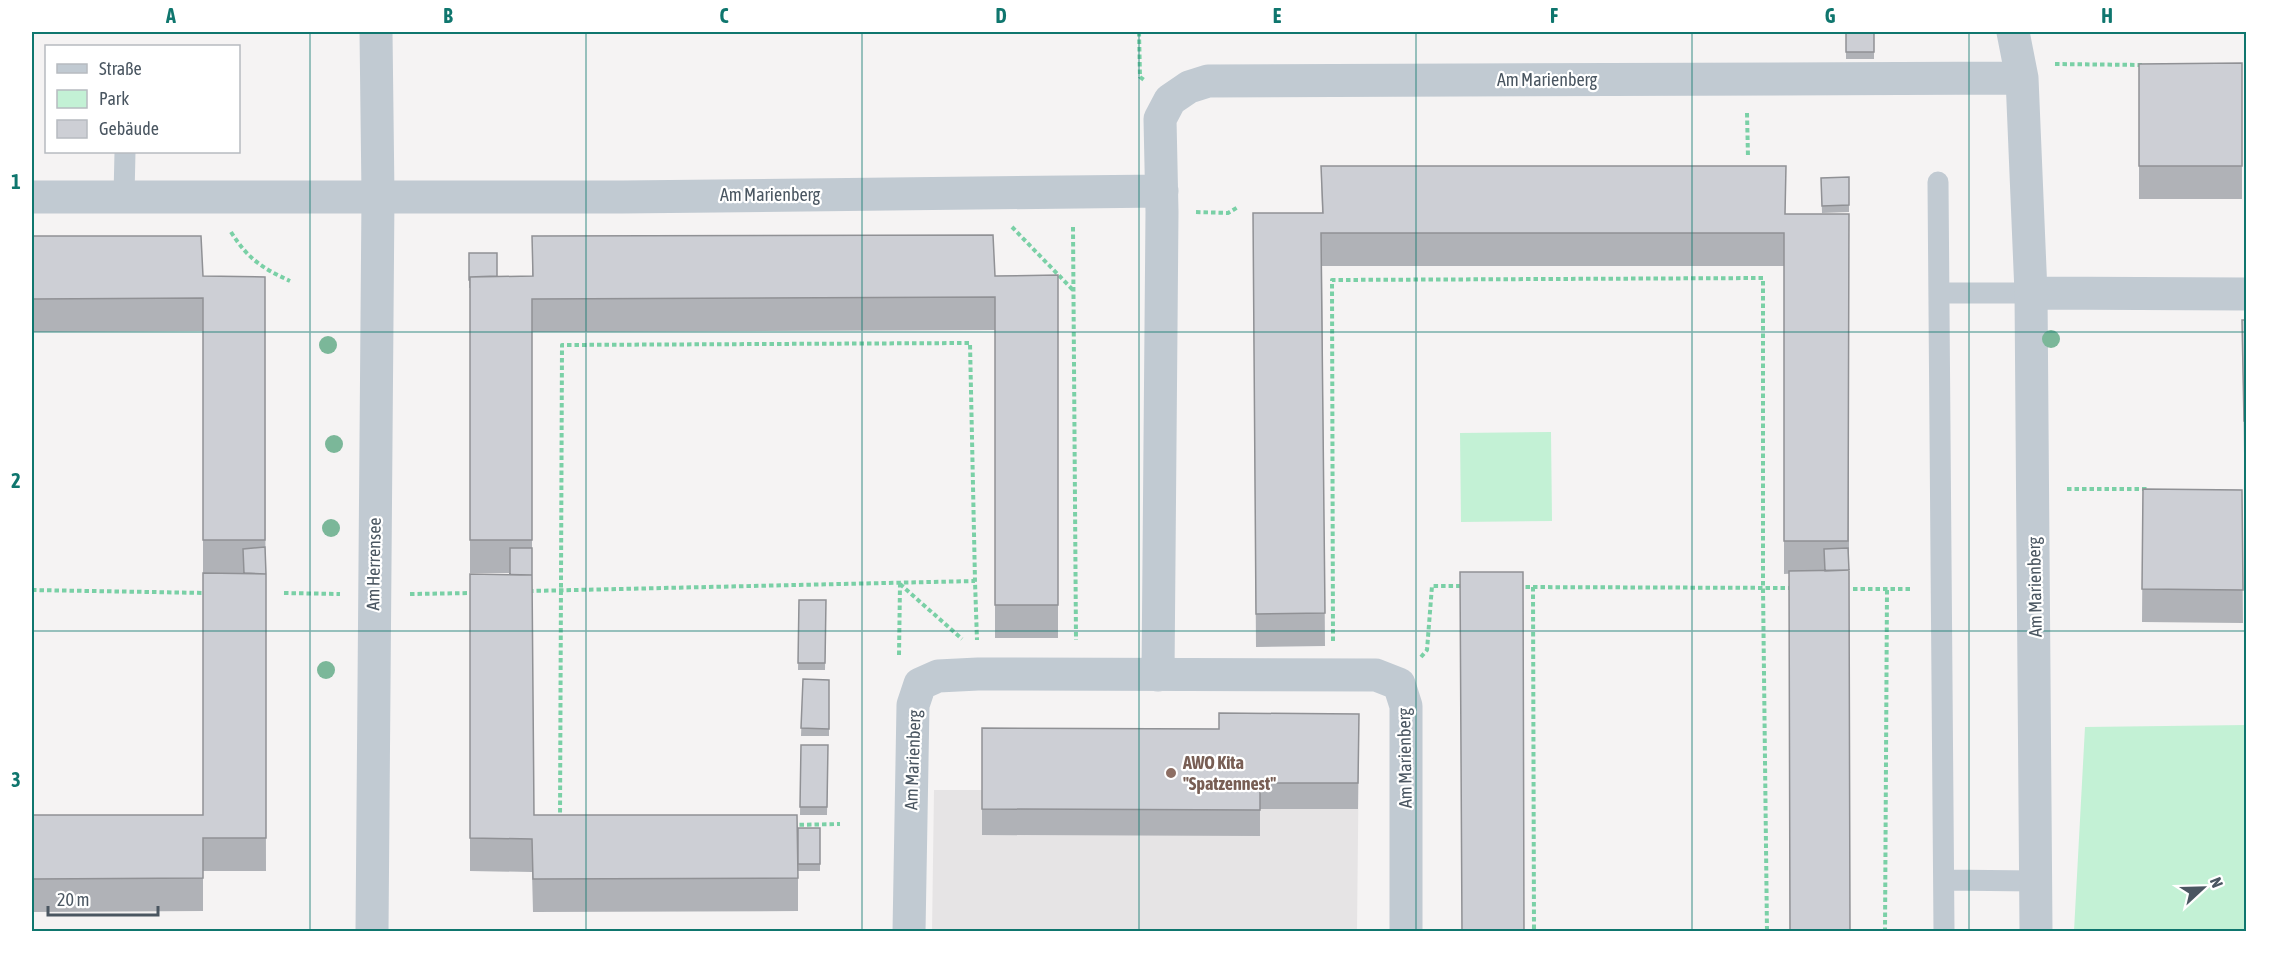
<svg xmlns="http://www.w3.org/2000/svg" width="2278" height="963" font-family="'Asap Condensed',sans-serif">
	<rect width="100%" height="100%" fill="#f5f3f3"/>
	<path fill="#e6e4e5" d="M1219,739L1359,740L1357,931L932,932L934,790H982Z"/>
	<path fill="#c3f1d5" d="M1551,432L1552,521L1461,522L1460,433Z
		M2246,725V931H2074L2085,727Z"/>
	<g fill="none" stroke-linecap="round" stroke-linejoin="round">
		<path stroke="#7ad0a6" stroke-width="4" stroke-dasharray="4.5 3" stroke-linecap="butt" d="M1139,32L1140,77L1144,80
			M2055,64L2144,65
			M1747,113L1748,157
			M1196,212L1228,213L1238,207
			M1012,227L1073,290
			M1073,227L1076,640
			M231,232C248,259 262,268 290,281
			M2067,489H2147
			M900,584L962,639
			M1518,587L1792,588
			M1533,587L1534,932
			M1853,589H1913
			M32,590L208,593
			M529,591L975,581L977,640
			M284,593L340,594
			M410,594L475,593
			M1333,641L1332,280L1763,278V588L1767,932
			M899,655L900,584
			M1421,657L1427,650L1432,586H1462
			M560,820L562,345L970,343L975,581
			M792,825L840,824
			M1885,932L1887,589"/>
		<path stroke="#c1cad2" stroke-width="21" d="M1938,182L1944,932
			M124,196L125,152
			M1939,293H2031
			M1945,880L2037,881"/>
		<path stroke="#c1cad2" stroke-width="33" d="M2013,32L2022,78L2031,293L2036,932
			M32,197H623L1162,191
			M2031,293L2246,294
			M1158,675L1162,212L1160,119L1170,100L1189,87L1208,81L2022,78
			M372,932L378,196L376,32
			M909,932L913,705L920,684L938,676L978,674L1376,675L1399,684L1406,706V932"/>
	</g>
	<g fill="#7bb799">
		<circle cx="2051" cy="339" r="9"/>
		<circle cx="328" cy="345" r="9"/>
		<circle cx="334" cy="444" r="9"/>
		<circle cx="331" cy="528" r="9"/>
		<circle cx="326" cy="670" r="9"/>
	</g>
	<path fill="#b0b2b7" d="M1846,32H1874V59H1846Z
		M2242,63V199H2139V64Z
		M1321,166H1786L1785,214H1849V570L1784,574V266H1322L1325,646L1256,647L1253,213H1322Z
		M1849,177V212L1822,213L1821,178Z
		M32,236L203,276L265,277L266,871H203V911L32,912V815H203V331L32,332Z
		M532,236L995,276L1058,275V638H995V330L532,332V595L534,815L798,845L820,828V871H798V911L533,912L532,872L470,871V574L510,575V573H470V288H469V253L497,276H532Z
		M2242,320H2247V454H2244Z
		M2143,489L2242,490L2243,623L2142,622Z
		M799,600H826L825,670H798Z
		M803,679L829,680V736H801Z
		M1359,714L1358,809H1260V836L982,835V728L1219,729Z
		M801,745H828L827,815H800Z"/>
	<path fill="#cdcfd5" stroke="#909195" stroke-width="1.5" d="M1846,32H1874V52H1846Z
		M2242,63V166H2139V64Z
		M1321,166H1786L1785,214H1849L1848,541H1784V233H1321L1325,613L1256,614L1253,213H1323Z
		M1849,177V205L1822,206L1821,178Z
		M993,235L995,276L1058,275V605H995V297L532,299V540H470V277L533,276L532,236Z
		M32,236H201L203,276L265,277V540H203V298L32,299Z
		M469,253H497V276L470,277V280H469Z
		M2242,320H2247V421H2244Z
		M2143,489L2242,490L2243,590L2142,589Z
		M265,547L266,574L244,573L243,549Z
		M510,548H532V579V575H510Z
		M1848,548L1849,570L1825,571L1824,549Z
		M1849,570L1850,932H1790L1789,571Z
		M1460,572H1523L1524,932H1462Z
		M203,573L266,574V838H203V878L32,879V815H203Z
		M470,574L532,575L534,815H797L798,878L533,879L532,839L470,838Z
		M799,600H826L825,663H798Z
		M803,679L829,680V729L801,728Z
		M1219,713L1359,714L1358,783H1260V810L982,809V728L1219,729Z
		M801,745H828L827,807H800Z
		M798,828H820V864H798Z"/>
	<path fill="none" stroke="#0f766e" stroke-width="1.5" stroke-opacity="0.55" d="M310,32V932M586,32V932M862,32V932M1139,32V932M1416,32V932M1692,32V932M1969,32V932M32,332H2246M32,631H2246"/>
	<circle fill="#8d6e63" stroke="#fff" stroke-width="2" cx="1171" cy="773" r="6"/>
	<g text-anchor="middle" stroke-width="4.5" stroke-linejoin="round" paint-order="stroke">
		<g font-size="18" fill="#4a5661" stroke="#fff">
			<text x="1547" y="86">Am Marienberg</text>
			<text x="770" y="201">Am Marienberg</text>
			<text transform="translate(374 564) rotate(-89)" y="6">Am Herrensee</text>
			<text transform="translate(2035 587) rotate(-91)" y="6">Am Marienberg</text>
			<text transform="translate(1405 758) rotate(-91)" y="6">Am Marienberg</text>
			<text transform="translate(913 760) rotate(-88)" y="6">Am Marienberg</text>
		</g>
		<g font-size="18" font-weight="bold" fill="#785e54" stroke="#fff" text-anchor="start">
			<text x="1183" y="769">AWO Kita<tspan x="1183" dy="21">"Spatzennest"</tspan></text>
		</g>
	</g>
	<rect width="2278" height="963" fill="none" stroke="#ffffff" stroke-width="66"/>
	<rect x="45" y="45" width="195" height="108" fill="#ffffff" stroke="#b7bbc0" stroke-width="1.5"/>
	<rect x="57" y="64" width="30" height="9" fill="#c1cad2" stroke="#b7bbc0" stroke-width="1.5"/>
	<text x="99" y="75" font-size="18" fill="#4a5661">Straße</text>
	<rect x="57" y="90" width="30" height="18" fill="#c3f1d5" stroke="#b7bbc0" stroke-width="1.5"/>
	<text x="99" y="105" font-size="18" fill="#4a5661">Park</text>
	<rect x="57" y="120" width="30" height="18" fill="#cdcfd5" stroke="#b7bbc0" stroke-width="1.5"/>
	<text x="99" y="135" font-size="18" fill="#4a5661">Gebäude</text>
	<g transform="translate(2203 888) rotate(68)" stroke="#ffffff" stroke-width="4.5" paint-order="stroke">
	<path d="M0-4.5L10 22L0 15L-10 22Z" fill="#4a5661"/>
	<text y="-9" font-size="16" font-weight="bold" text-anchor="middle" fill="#4a5661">N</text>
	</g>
	<path d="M48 906v9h110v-9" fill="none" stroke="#4a5661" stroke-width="3"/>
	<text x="57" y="906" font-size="18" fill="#4a5661" stroke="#ffffff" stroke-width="4.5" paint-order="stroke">20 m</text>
	<rect x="33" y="33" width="2212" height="897" fill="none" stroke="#0f766e" stroke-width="2"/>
	<g font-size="20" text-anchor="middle" font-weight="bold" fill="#0f766e">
		<text x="171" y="23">A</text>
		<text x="448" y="23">B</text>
		<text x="724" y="23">C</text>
		<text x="1001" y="23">D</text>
		<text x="1277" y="23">E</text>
		<text x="1554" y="23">F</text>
		<text x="1830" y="23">G</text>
		<text x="2107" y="23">H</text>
		<text x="16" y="189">1</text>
		<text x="16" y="488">2</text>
		<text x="16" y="787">3</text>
	</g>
</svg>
